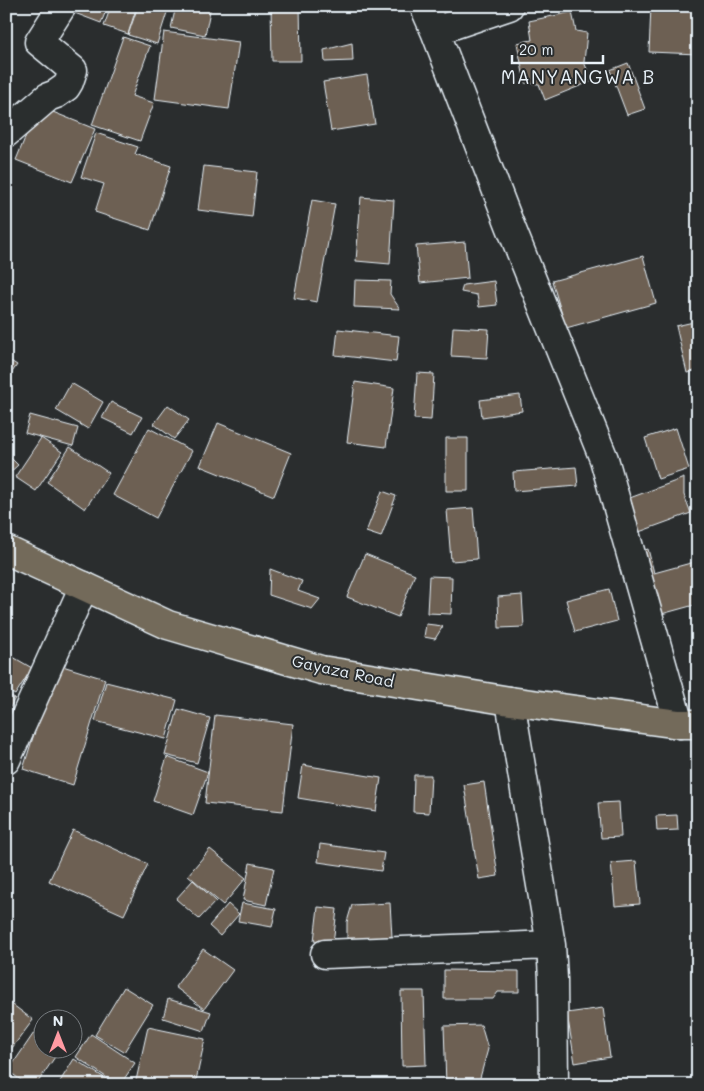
<svg xmlns="http://www.w3.org/2000/svg" width="704" height="1091" font-family="Mali,sans-serif">
	<rect width="100%" height="100%" fill="#2a2d2e"/>
	<filter id="ink" filterUnits="userSpaceOnUse"><feTurbulence type="fractalNoise" baseFrequency=".02" numOctaves="2"/><feDisplacementMap in="SourceGraphic" scale="10" xChannelSelector="R" yChannelSelector="G"/><feConvolveMatrix kernelMatrix="1 2 1 2 8 2 1 2 1" color-interpolation-filters="sRGB"/></filter>
	<g filter="url(#ink)">
		<path fill="#6d6053" stroke="#e8f1f8" d="M74,6H108L101,23L72,12Z
			M111,6H137L128,34L104,26Z
			M138,6H169L157,44L128,35Z
			M176,6H211L205,35L171,28Z
			M271,6H300L301,61H272Z
			M651,6H698V54L649,52Z
			M572,12L576,31L587,33L584,62L592,81L545,100L539,84L525,83L517,43L532,40L529,21Z
			M164,32L239,42L229,109L155,99Z
			M123,37L150,46L132,96L154,103L140,141L92,125Z
			M352,43L353,61L325,62L324,50Z
			M628,63L645,109L627,115L610,70Z
			M367,75L375,124L331,131L323,82Z
			M38,106L95,129L72,182L16,160Z
			M96,133L138,147L135,154L171,166L150,230L95,212L104,184L81,177Z
			M204,166L257,172L252,217L198,210Z
			M361,197L394,200L390,264L356,261Z
			M312,200L335,204L317,302L294,298Z
			M465,242L468,278L420,283L416,246Z
			M643,256L656,303L566,328L552,281Z
			M355,280L391,281L390,294L400,309L354,307Z
			M494,281L497,305L479,307L477,295L461,292L463,285Z
			M698,321V370L687,373L676,326Z
			M453,327L489,329L487,358L451,356Z
			M338,329L399,336L396,362L335,355Z
			M6,358L17,365L6,381Z
			M417,373L434,374L431,420L414,419Z
			M355,382L394,388L386,447L347,442Z
			M71,383L103,402L88,429L56,410Z
			M520,395L522,411L482,417L480,400Z
			M111,402L142,417L133,433L102,418Z
			M168,405L189,420L174,439L154,424Z
			M30,415L78,428L73,446L25,433Z
			M218,423L291,453L274,496L200,466Z
			M149,428L192,451L156,518L113,495Z
			M676,428L689,469L658,479L645,438Z
			M41,438L62,452L36,491L15,477Z
			M446,438H468V491H446Z
			M694,439H698V463Z
			M70,447L109,473L85,509L47,482Z
			M8,455L18,465L6,476V457Z
			M576,467L578,486L514,491L513,472Z
			M684,478V495L691,513L639,532L627,499Z
			M382,491L396,496L381,537L366,532Z
			M473,508L477,559L451,561L447,510Z
			M648,549L654,573L698,561V604L658,615L642,551Z
			M365,554L415,574L398,617L347,597Z
			M270,569L302,581L298,591L320,599L312,609L269,595Z
			M429,576L452,577L451,614L427,613Z
			M609,589L617,621L575,632L566,600Z
			M522,595L524,627L499,628L498,597Z
			M426,624L443,626L435,639L424,637Z
			M6,653L32,668L15,695L6,690Z
			M56,664L105,679L73,785L23,769Z
			M106,682L177,700L166,739L95,721Z
			M6,694L15,698L6,715Z
			M178,709L210,718L197,763L165,755Z
			M215,715L293,724L283,811L205,803Z
			M167,757L208,772L193,815L153,801Z
			M303,765L381,778L376,811L298,798Z
			M414,775H431L429,813L413,812Z
			M484,782L498,876L479,879L464,785Z
			M619,802L621,837L601,838L598,803Z
			M677,815L678,830L657,831L656,816Z
			M73,830L148,864L124,915L49,881Z
			M320,844L384,853L381,871L318,862Z
			M210,849L246,878L223,905L188,875Z
			M636,861L640,904L615,906L611,863Z
			M250,863L274,868L266,905L243,900Z
			M193,880L216,901L199,919L176,899Z
			M242,903L276,909L272,927L238,921Z
			M390,903L392,937L347,939V922L352,905Z
			M228,904L239,914L220,936L209,926Z
			M318,907L337,909L333,944L314,941Z
			M203,949L233,970L204,1009L175,987Z
			M444,970L519,971V992H498L493,999H444Z
			M124,987L153,1005L124,1052L95,1035Z
			M401,991H424L426,1065L402,1066Z
			M168,999L211,1012L204,1031L163,1018Z
			M9,1002L33,1020L6,1056V1006Z
			M603,1008L610,1057L575,1063L567,1013Z
			M481,1025L488,1049L478,1085H446L444,1026Z
			M38,1027L42,1030V1048H61L36,1085H28L8,1071Z
			M148,1027L205,1039L195,1085H135Z
			M91,1034L135,1063L120,1085H118L76,1057Z
			M74,1059L116,1085H62L59,1083Z"/>
		<g fill="none" stroke-linecap="round" stroke-linejoin="round">
			<g stroke="#e8f1f8" stroke-width="31">
				<path id="minor" d="M424,6L435,31L510,225L604,459L679,724
					M435,31L509,6
					M6,133L48,97L56,94L66,87L69,82L73,70L39,42L62,6
					M510,701L551,945L553,979L554,1085
					M6,760L84,586
					M325,954L551,945"/>
			</g>
			<g stroke="#e8f1f8" stroke-width="31">
				<path id="major" d="M6,550L168,625L321,670L510,701L679,724H698"/>
			</g>
			<use href="#minor" stroke="#2a2d2e" stroke-width="28"/>
			<use href="#major" stroke="#736b5a" stroke-width="28"/>
		</g>
	</g>
	<g text-anchor="middle" stroke-width="4" stroke-linejoin="round" paint-order="stroke">
		<g font-size="16" fill="#e8f1f8" stroke="#2a2d2e">
			<text transform="translate(343 671) rotate(12)" y="6">Gayaza Road</text>
		</g>
		<g font-size="19" letter-spacing="1" fill="#e8f1f8" stroke="#2a2d2e">
			<text x="578" y="84">MANYANGWA B</text>
		</g>
	</g>
	<rect width="704" height="1091" fill="none" stroke="#2a2d2e" stroke-width="25"/>
	<rect x="12" y="12" width="679" height="1066" fill="none" stroke="#e8f1f8" stroke-width="2" filter="url(#ink)"/>
	<g transform="translate(58 1034)"><circle r="24" fill="#2a2d2e" stroke="#767b7f"/>
	<path d="M0-4L9 19L0 12L-9 19Z" fill="#ff9aa2"/>
	<text y="-8" font-size="14" font-weight="bold" text-anchor="middle" fill="#e8f1f8">N</text>
	</g>
	<path d="M512 55v8h91v-8" fill="none" stroke="#e8f1f8" stroke-width="2.5"/>
	<text x="519" y="55" font-size="15" fill="#e8f1f8" stroke="#2a2d2e" stroke-width="4" paint-order="stroke">20 m</text>
</svg>
